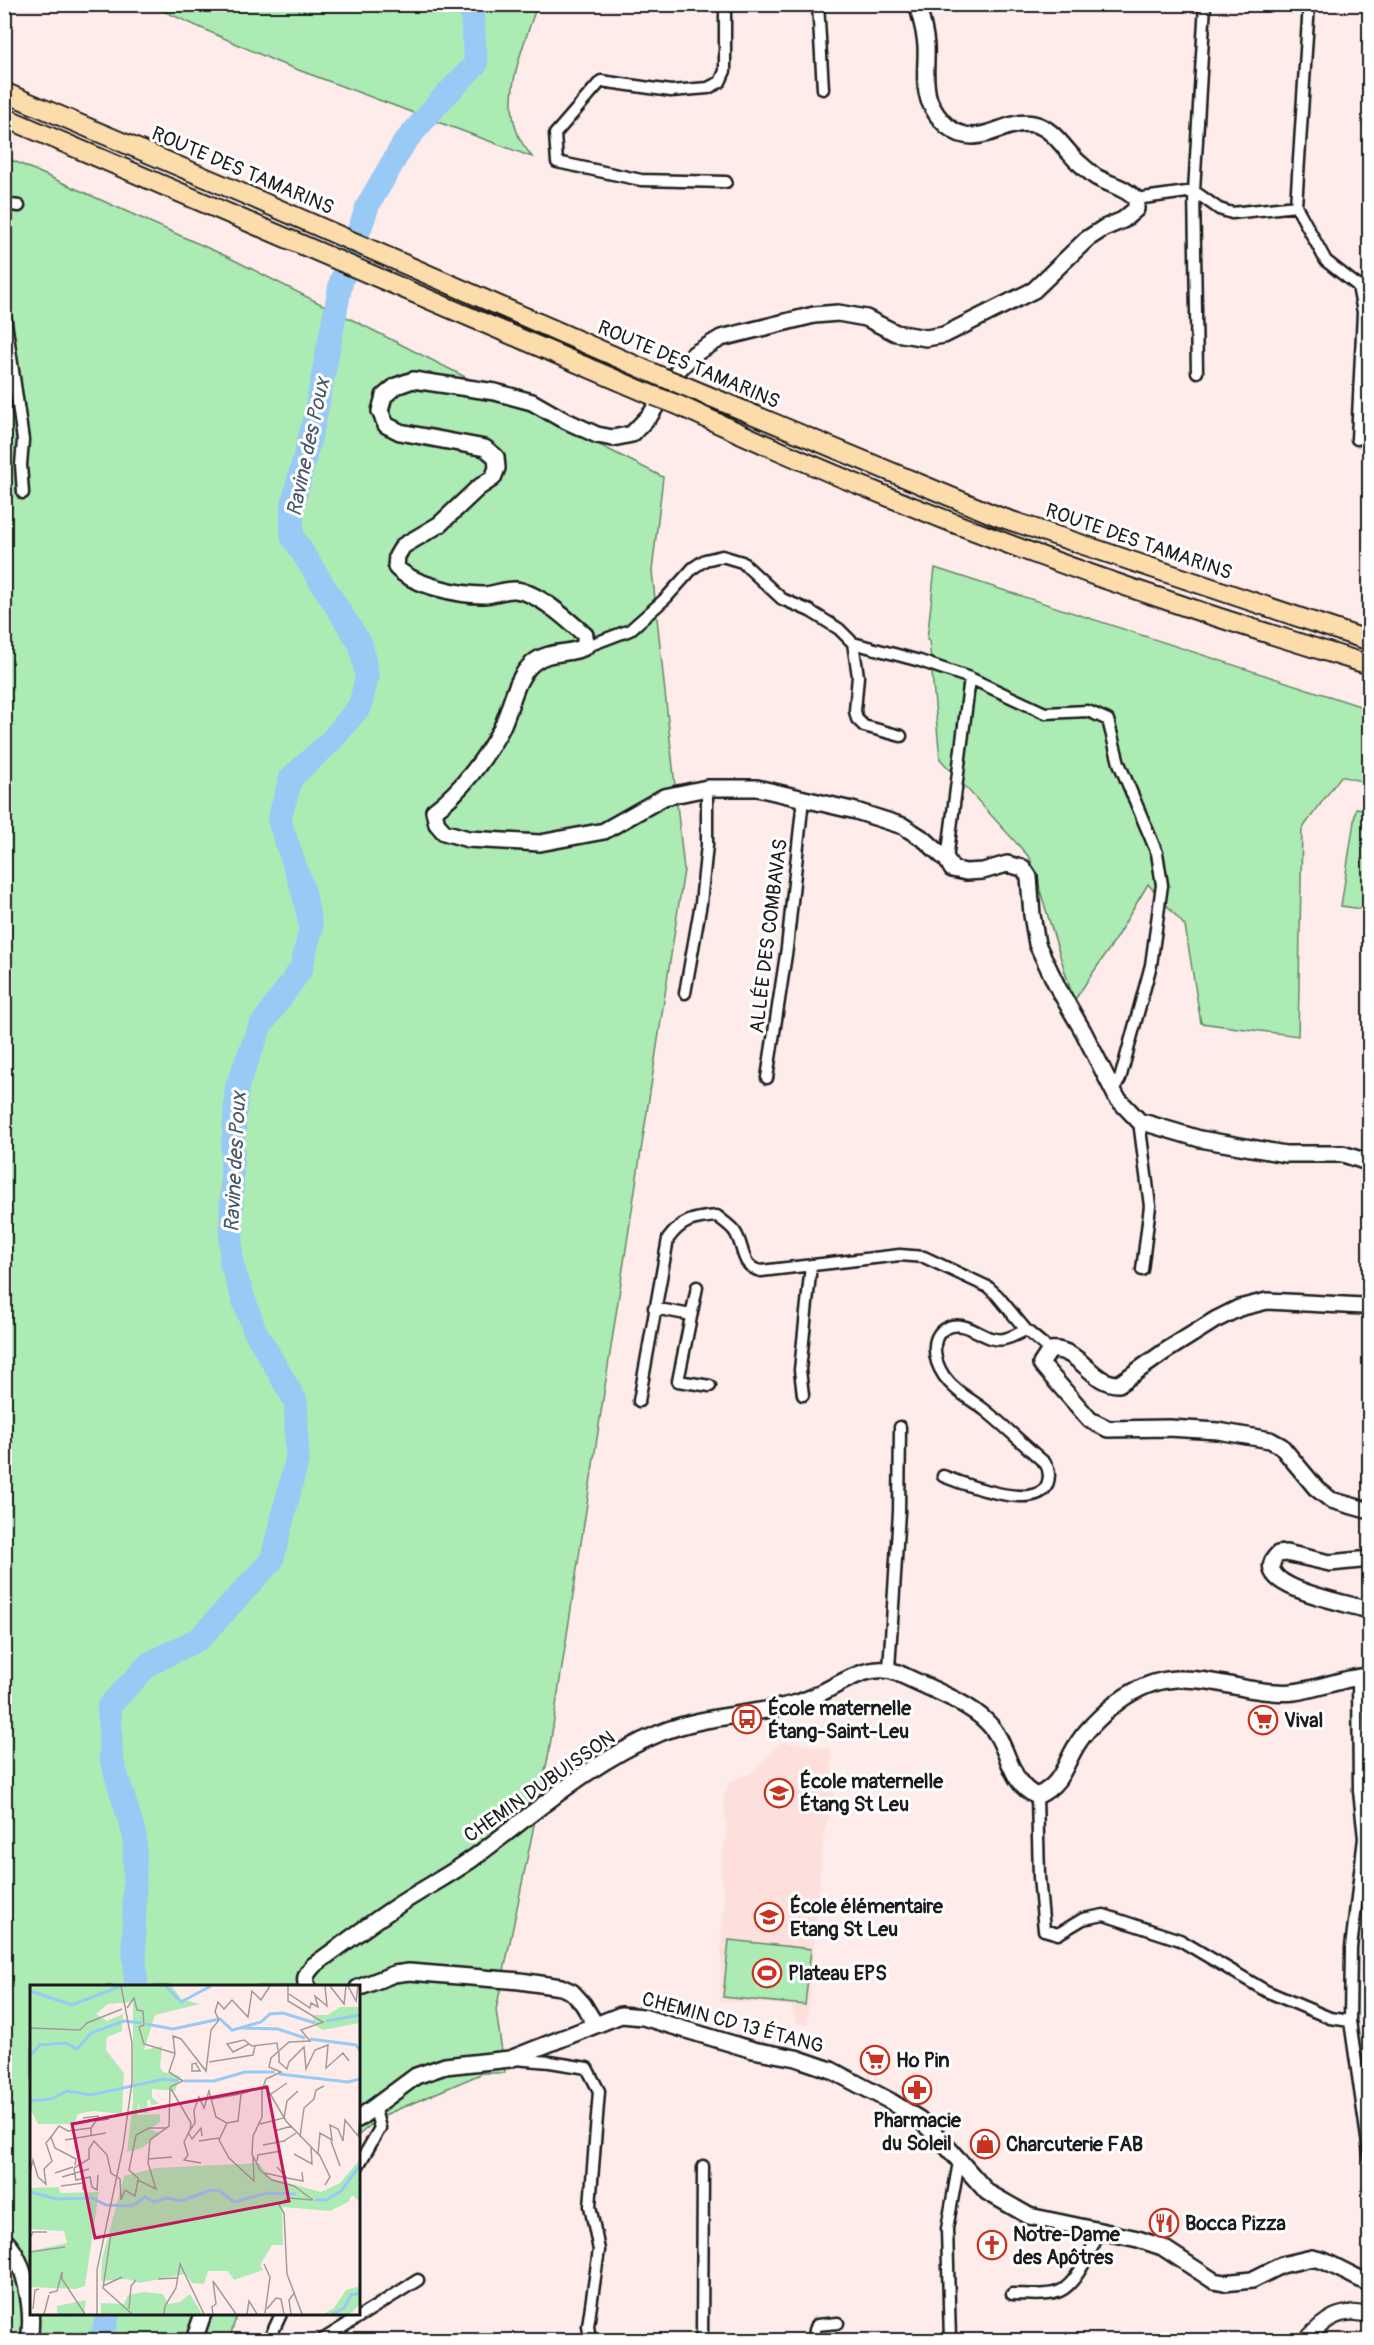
<svg xmlns="http://www.w3.org/2000/svg" width="1374" height="2345" font-family="Pangolin,sans-serif">
	<rect width="100%" height="100%" fill="#feecea"/>
	<filter id="ink" filterUnits="userSpaceOnUse"><feTurbulence type="fractalNoise" baseFrequency=".0167" numOctaves="2"/><feDisplacementMap in="SourceGraphic" scale="12" xChannelSelector="R" yChannelSelector="G"/><feConvolveMatrix kernelMatrix="1 2 1 2 8 2 1 2 1" color-interpolation-filters="sRGB"/></filter>
	<g filter="url(#ink)">
		<path fill="#fddfdb" d="M782,1742L831,1749L834,1804L824,1830L807,2025L796,2023L792,2006L720,2001L722,1930L725,1903L721,1871L727,1825L723,1803L728,1783L753,1772Z"/>
		<path fill="#acecb4" stroke="#648468" stroke-width="1.5" d="M150,5H537C524,46 500,94 519,137C522,144 528,151 532,157L277,62Z
			M5,157L228,257L663,477L652,571L684,870L549,1752L496,2010L505,2073H483L380,2117L359,2135L358,1986H32V2314H237L229,2340H5Z
			M935,568L1369,709V783L1341,776L1302,829L1298,1036L1201,1023L1185,926L1148,884L1111,946L1074,1001L1030,858L940,759L929,640H927Z
			M1356,808L1369,810V910L1341,906Z
			M729,1940L811,1949L805,2005L723,1997Z"/>
		<g fill="none" stroke-linecap="round" stroke-linejoin="round">
			<path stroke="#99c9f5" stroke-width="24" d="M136,1986L134,1941L135,1837L111,1757L109,1706L149,1664L200,1638L272,1560L297,1459L296,1402L254,1329L231,1263L232,1160L237,1086L260,1027L301,969L311,928L303,890L279,820L291,778L331,741L360,706L367,677L361,645L292,536V507L315,417L341,282L368,205L404,143L441,100L476,64L471,4
				M101,2340L108,2314"/>
			<g stroke="#1c1c1c" stroke-width="15">
				<path id="minor" d="M725,4V71L720,82L708,88L671,91L601,81L555,134L557,162L641,180L726,182
					M818,4L823,89
					M1136,199L1194,191L1219,209L1232,213L1296,206L1326,261L1358,286L1363,312L1357,439
					M4,204L19,206
					M1296,206L1309,4
					M4,308L23,440L21,465L23,493
					M1197,372L1194,191L1205,4
					M853,643L858,676L855,711L857,719L864,726L901,736
					M585,647L630,630L666,598L693,568L705,560L722,556L742,562L782,599L810,611L839,629L853,643L920,661L970,678L1045,713L1088,711L1108,720L1119,763L1157,853L1162,885L1151,965L1120,1079L1113,1091
					M947,860L970,678
					M685,993L701,903L707,845V788
					M767,1078L787,948L803,799
					M1139,1121L1150,1206L1142,1270
					M697,1287L678,1381L710,1386
					M654,1308L691,1315
					M803,1395L800,1370L811,1265
					M639,1401L668,1239C682,1220 693,1218 717,1216C723,1221 731,1226 735,1232C745,1247 740,1267 761,1271L900,1255L924,1257L988,1287L997,1295L1026,1330L1050,1350
					M943,1476C963,1484 1035,1511 1047,1485C1050,1477 1050,1470 1045,1463C1025,1446 1006,1427 986,1411C971,1399 955,1392 944,1376C933,1360 928,1331 952,1326C971,1322 986,1343 1004,1339C1011,1338 1019,1333 1026,1330
					M889,1669L899,1512L900,1427
					M1037,1796L1039,1877L1044,1930L1058,1934L1083,1919L1104,1915L1180,1940L1266,1991L1330,2018L1350,2021L1370,2159
					M1350,2021L1351,1948L1364,1838L1359,1791L1358,1677
					M514,2059L550,2062L587,2068L599,2091L590,2206L599,2250L588,2326L590,2340
					M358,2166L380,2128L374,2106
					M1012,2294C1026,2294 1047,2297 1060,2291C1078,2283 1091,2248 1100,2232
					M269,2340L281,2314
					M322,2340L418,2280
					M702,2340L703,2166
					M814,2340L815,2330L817,2325L838,2323
					M950,2340L947,2229L959,2162"/>
			</g>
			<g stroke="#1c1c1c" stroke-width="18">
				<path id="tertiary" d="M1306,2340C1324,2320 1341,2306 1370,2316"/>
			</g>
			<g stroke="#1c1c1c" stroke-width="20">
				<path id="secondary" d="M917,4C921,18 925,31 926,45C927,63 923,82 929,100C933,110 939,119 947,126C978,152 1003,118 1034,124C1053,128 1065,150 1078,162C1084,167 1090,173 1096,177C1110,185 1125,187 1136,199V209L1123,220L1104,228L1087,239L1034,290L944,335L926,338L896,333L866,318L838,313L814,315L721,338L694,354L679,369L651,414L632,434L613,438L597,435L560,418L532,402L495,392L413,380L396,386L384,396L380,411L386,425L400,432L485,448L496,457L497,468L493,478L478,488L440,524L403,546L397,556L396,567C412,585 460,595 483,595C494,595 505,589 515,590C538,592 568,620 585,635V647C569,655 548,650 533,663C514,679 512,707 501,729C485,759 461,791 434,811L437,824L444,832L468,839L540,843L604,831L664,797L707,788H757L856,811L903,826L925,840L947,860L952,869L966,872L983,871L1007,864L1023,868L1029,877L1032,915L1037,944L1058,988L1083,1031L1117,1098L1139,1121L1200,1139L1285,1154H1343L1370,1163
					M1370,1304L1363,1306L1267,1301L1239,1308L1215,1320L1164,1352L1119,1384C1091,1385 1080,1347 1050,1350L1041,1364L1090,1420L1108,1429L1169,1428L1218,1431L1270,1440L1281,1446L1316,1488L1331,1500L1370,1511
					M1370,1559L1330,1563L1286,1553L1278,1554C1244,1588 1354,1603 1370,1611
					M307,1986C303,1977 308,1972 314,1965C339,1947 363,1929 388,1912C415,1893 445,1878 472,1859C532,1815 591,1761 660,1733C704,1715 752,1716 797,1703C830,1694 864,1659 898,1673C924,1686 968,1702 987,1722C1010,1744 1007,1783 1037,1796C1065,1783 1064,1762 1080,1740C1088,1728 1107,1710 1119,1701C1164,1668 1198,1679 1249,1689C1264,1691 1279,1694 1294,1692C1320,1689 1344,1677 1370,1676
					M358,1988L394,1974L409,1972L520,1981L561,1987L572,1992L583,2004L595,2024
					M358,2119L416,2076L445,2066L510,2059L621,2015L643,2017L753,2050L796,2058L831,2070L890,2101L919,2119L941,2140L987,2192L1029,2216L1138,2239L1162,2247L1214,2281L1224,2283L1252,2280L1282,2265L1312,2258L1324,2261L1370,2284
					M4,2240C26,2259 34,2313 29,2340
					M194,2340L203,2314"/>
			</g>
			<g stroke="#1c1c1c" stroke-width="22">
				<path id="trunk" d="M4,92L251,197L662,377
					M4,117L654,396
					M687,387L997,516L1370,641
					M678,405C839,480 1006,547 1175,603C1239,625 1305,645 1370,665"/>
			</g>
			<use href="#minor" stroke="#fff" stroke-width="10"/>
			<use href="#tertiary" stroke="#fff" stroke-width="14"/>
			<use href="#secondary" stroke="#fff" stroke-width="15"/>
			<use href="#trunk" stroke="#fddcac" stroke-width="18"/>
			<g stroke="#1c1c1c" stroke-width="22" stroke-linecap="butt">
				<path id="trunk-bridge" d="M662,377L687,387
					M654,396L678,405"/>
			</g>
			<use href="#trunk-bridge" stroke="#fddcac" stroke-width="18"/>
		</g>
	</g>
	<defs>
		<g id="bus-ring" transform="scale(1.5)"><circle r="9.5" fill="#fff" stroke="#c8321e" stroke-width="1.5"/><path d="M-5-6H5V4H4V6H2V4H-2V6H-4V4H-5ZM-3.5-4V0h7V-4ZM-3.5 1.2v1.5H-2V1.2ZM2 1.2v1.5H3.5V1.2Z" fill="#c8321e"/></g>
		<g id="supermarket-ring" transform="scale(1.5)"><circle r="9.5" fill="#fff" stroke="#c8321e" stroke-width="1.5"/><path d="M-6-5.5h2.5l.6 2H6L4.5 2H-2.5L-4.4-4H-6ZM-1.5 3.2a1.3 1.3 0 1 0 .1 0ZM3 3.2a1.3 1.3 0 1 0 .1 0Z" fill="#c8321e"/></g>
		<g id="school-ring" transform="scale(1.5)"><circle r="9.5" fill="#fff" stroke="#c8321e" stroke-width="1.5"/><path d="M0-5L7-2L0 1L-7-2ZM-4 1L0 2.5L4 1V4Q0 6-4 4Z" fill="#c8321e"/></g>
		<g id="stadium-ring" transform="scale(1.5)"><circle r="9.5" fill="#fff" stroke="#c8321e" stroke-width="1.5"/><path d="M0-5a6.5 5 0 1 0 0 10a6.5 5 0 1 0 0-10ZM-3.5-1.8h7v3.6h-7Z" fill="#c8321e"/></g>
		<g id="pharmacy-ring" transform="scale(1.5)"><circle r="9.5" fill="#fff" stroke="#c8321e" stroke-width="1.5"/><path d="M-2-6h4v4h4v4h-4v4h-4v-4h-4v-4h4Z" fill="#c8321e"/></g>
		<g id="shop-ring" transform="scale(1.5)"><circle r="9.5" fill="#fff" stroke="#c8321e" stroke-width="1.5"/><path d="M-5-2.5h2.3a2.7 3.5 0 0 1 5.4 0H5L5.5 6h-11ZM-1.5-2.5h3a1.5 2.3 0 0 0-3 0Z" fill="#c8321e"/></g>
		<g id="restaurant-ring" transform="scale(1.5)"><circle r="9.5" fill="#fff" stroke="#c8321e" stroke-width="1.5"/><path d="M-5-6h1v4h1v-4h1v4h1v-4h1v5L-1.5 .5V6h-2V.5L-5-1ZM5-6V6H3V1.5H1.5Q1.5-4 5-6Z" fill="#c8321e"/></g>
		<g id="church-ring" transform="scale(1.5)"><circle r="9.5" fill="#fff" stroke="#c8321e" stroke-width="1.5"/><path d="M-1.2-6h2.4v3.5h3.3v2.4h-3.3V6h-2.4V-.1h-3.3v-2.4h3.3Z" fill="#c8321e"/></g>
	</defs>
	<g fill-rule="evenodd">
		<use href="#bus-ring" x="747" y="1719"/>
		<use href="#supermarket-ring" x="1263" y="1720"/>
		<use href="#school-ring" x="779" y="1793"/>
		<use href="#school-ring" x="769" y="1917"/>
		<use href="#stadium-ring" x="767" y="1973"/>
		<use href="#supermarket-ring" x="875" y="2060"/>
		<use href="#pharmacy-ring" x="917" y="2090"/>
		<use href="#shop-ring" x="985" y="2144"/>
		<use href="#restaurant-ring" x="1164" y="2223"/>
		<use href="#church-ring" x="992" y="2245"/>
	</g>
	<g text-anchor="middle" stroke-width="6" stroke-linejoin="round" paint-order="stroke">
		<g font-size="20" fill="#1c1c1c" stroke="#fff">
			<text transform="translate(243 170) rotate(23)" y="7">ROUTE DES TAMARINS</text>
			<text transform="translate(689 364) rotate(23)" y="7">ROUTE DES TAMARINS</text>
			<text transform="translate(1139 541) rotate(19)" y="7">ROUTE DES TAMARINS</text>
			<text transform="translate(768 936) rotate(-83)" y="7">ALLÉE DES COMBAVAS</text>
			<text transform="translate(539 1786) rotate(-35)" y="7">CHEMIN DUBUISSON</text>
			<text transform="translate(733 2022) rotate(15)" y="7">CHEMIN CD 13 ÉTANG</text>
		</g>
		<g font-size="20" font-weight="bold" fill="#1c1c1c" stroke="#fff" text-anchor="start">
			<text x="768" y="1715">École maternelle<tspan x="768" dy="23">Étang-Saint-Leu</tspan></text>
			<text x="1284" y="1727">Vival</text>
			<text x="800" y="1788">École maternelle<tspan x="800" dy="23">Étang St Leu</tspan></text>
			<text x="790" y="1913">École élémentaire<tspan x="790" dy="23">Etang St Leu</tspan></text>
			<text x="788" y="1980">Plateau EPS</text>
			<text x="896" y="2067">Ho Pin</text>
			<text x="917" y="2127" text-anchor="middle">Pharmacie<tspan x="917" dy="23">du Soleil</tspan></text>
			<text x="1006" y="2151">Charcuterie FAB</text>
			<text x="1185" y="2230">Bocca Pizza</text>
			<text x="1013" y="2241">Notre-Dame<tspan x="1013" dy="23">des Apôtres</tspan></text>
		</g>
		<g font-size="21" font-style="italic" fill="#485968" stroke="#fff">
			<text transform="translate(308 447) rotate(-78)" y="7">Ravine des Poux</text>
			<text transform="translate(235 1162) rotate(-87)" y="7">Ravine des Poux</text>
		</g>
	</g>
	<g transform="translate(30 1985)">
		<rect width="330" height="330" fill="#feecea"/>
		<path d="M0,1H142L151,14L170,19L125,30L114,65L132,61L130,82L133,87L150,91L145,106L122,104V112L129,119L121,120L120,115H117L118,128H110L108,115V130L130,129V137L120,144L130,148L112,163L97,167L103,117V17L78,19L66,29L77,36L93,29L92,46L77,52L76,65L94,88L92,129L63,126L48,129L44,139H8L0,123ZM310,22H330V38L293,45L286,41L282,30H298ZM330,174V217L322,210L318,217L300,226L252,222L253,260H242L230,280L233,285L204,295L198,286H178L174,299L162,298L155,289L110,298L97,294L71,296L72,274L94,191L126,183L229,178L240,193L291,207L310,198ZM29,202L30,208L69,207L55,301L45,304L0,302V266L37,258L34,246L0,244V203ZM330,301V319L320,329H294L304,323L316,305ZM114,307L133,309L138,319L150,317L160,309L172,329H71V318L94,319L98,310ZM56,315L54,329H27V321Z" fill="#acecb4"/>
		<path fill="none" stroke="#99c9f5" stroke-width="3" d="M136,1L151,17L181,1M0,6L42,20L91,1M296,36L330,30M116,39L143,44L190,34L202,45L210,43M210,43L231,37L240,29L253,28L285,38M211,43L248,44L275,53M280,54L326,60L330,66M0,71L10,60L36,58L47,64L61,48L94,36L112,38M249,89L318,97L330,94M154,96H184L215,87H245M0,116L21,114L37,106L61,110L134,94L149,96M0,207L27,214L62,213L76,220L102,221L115,212L124,217L137,213L151,216L181,205L190,206L204,217L238,208L266,209M285,215H296L311,206L330,180M302,329L314,323L321,310L330,308"/>
		<path fill="none" stroke="#a49998" stroke-width="1.5" d="M258,1V16L293,37L271,45L280,56L259,57L241,73L239,82L251,87L236,94L232,105V132L223,151L222,169L230,185L242,195L264,201L283,215M300,1L314,19L316,1M318,1L326,16L328,1M259,9L280,23L281,18L288,22L285,11L297,21L295,1M97,23L104,13L107,25L113,26L114,40L109,42L114,59L144,68M0,43L50,45L57,38L92,24M219,59L203,67L197,59L214,55L222,61L247,58L248,65M249,67V77L257,84L259,77L274,62L276,84L285,65L298,60L296,83L313,68L319,76M179,77L223,70L225,61M166,79L170,86H162V79L167,78M235,100L256,136L288,169L290,148L302,155L300,140L308,144L313,156L315,135L328,151L330,133M140,102L153,96L139,87L145,69L143,51L151,54L176,86L181,45L189,35L185,27L188,17L194,24L202,15L218,32L222,6L231,15L240,1M141,104L161,138L160,145M241,109L257,98M182,114L211,109M53,133L68,131L69,135M197,138L208,136L211,109L232,102M230,139L254,133L257,116L268,106M160,145L154,157L158,170L154,175L171,178M160,145L165,138L164,125L169,112L174,123L179,106L186,132L197,138L189,155L199,173L224,196L223,171M244,146L262,141M158,147L162,154L171,143L172,151M61,151V143L66,136L79,134M21,152L29,141L38,146L61,143M270,152L274,123L284,114L286,105L294,101M35,155L76,148M169,156L189,153M301,156L310,181M233,160L254,156L266,148M264,169L282,179L281,161M289,169L300,192L295,200M118,174L142,172M227,176L228,170L251,166M44,183L46,195L60,192L62,202L67,205L68,190M44,183L59,174V164L64,156L77,170L81,188L90,194L91,215L95,205L105,211L108,195L126,204L118,178L120,155L139,141L140,102M0,187L3,175L8,192L16,199L14,184L22,176L16,158L21,152L25,163L46,174L45,180M25,188L43,182M235,188L257,193L247,182M32,192L59,184M257,193L273,196L272,187M109,194L99,185L106,150L119,143H136M31,201L53,198V205M81,249L73,303L102,329M82,250L105,244M0,253L3,247H17M0,267L35,262M234,279L240,292L235,328M128,294L147,293M73,301L92,292M19,308L27,306L32,287V294L55,329M3,324L5,305L9,304M99,324L101,301L106,295M237,324L246,313L251,314L254,329M14,329L19,310M67,329V285L93,162L102,97V58L91,1M134,329L135,321L146,303L150,279L174,329M183,329L182,322L186,319L183,296L206,329M217,329L219,316L227,329M261,329L259,315L265,307M272,329L257,289L254,228L249,220L258,213L283,215"/>
		<path fill="#c2185b" fill-opacity="0.15" stroke="#c2185b" stroke-width="3" d="M237,102L259,216L65,253L42,139Z"/>
		<rect width="330" height="330" fill="none" stroke="#1c1c1c" stroke-width="3"/>
	</g>
	<rect width="1374" height="2345" fill="none" stroke="#fff" stroke-width="24"/>
	<rect x="12" y="12" width="1350" height="2321" fill="none" stroke="#1c1c1c" stroke-width="2" filter="url(#ink)"/>
</svg>
